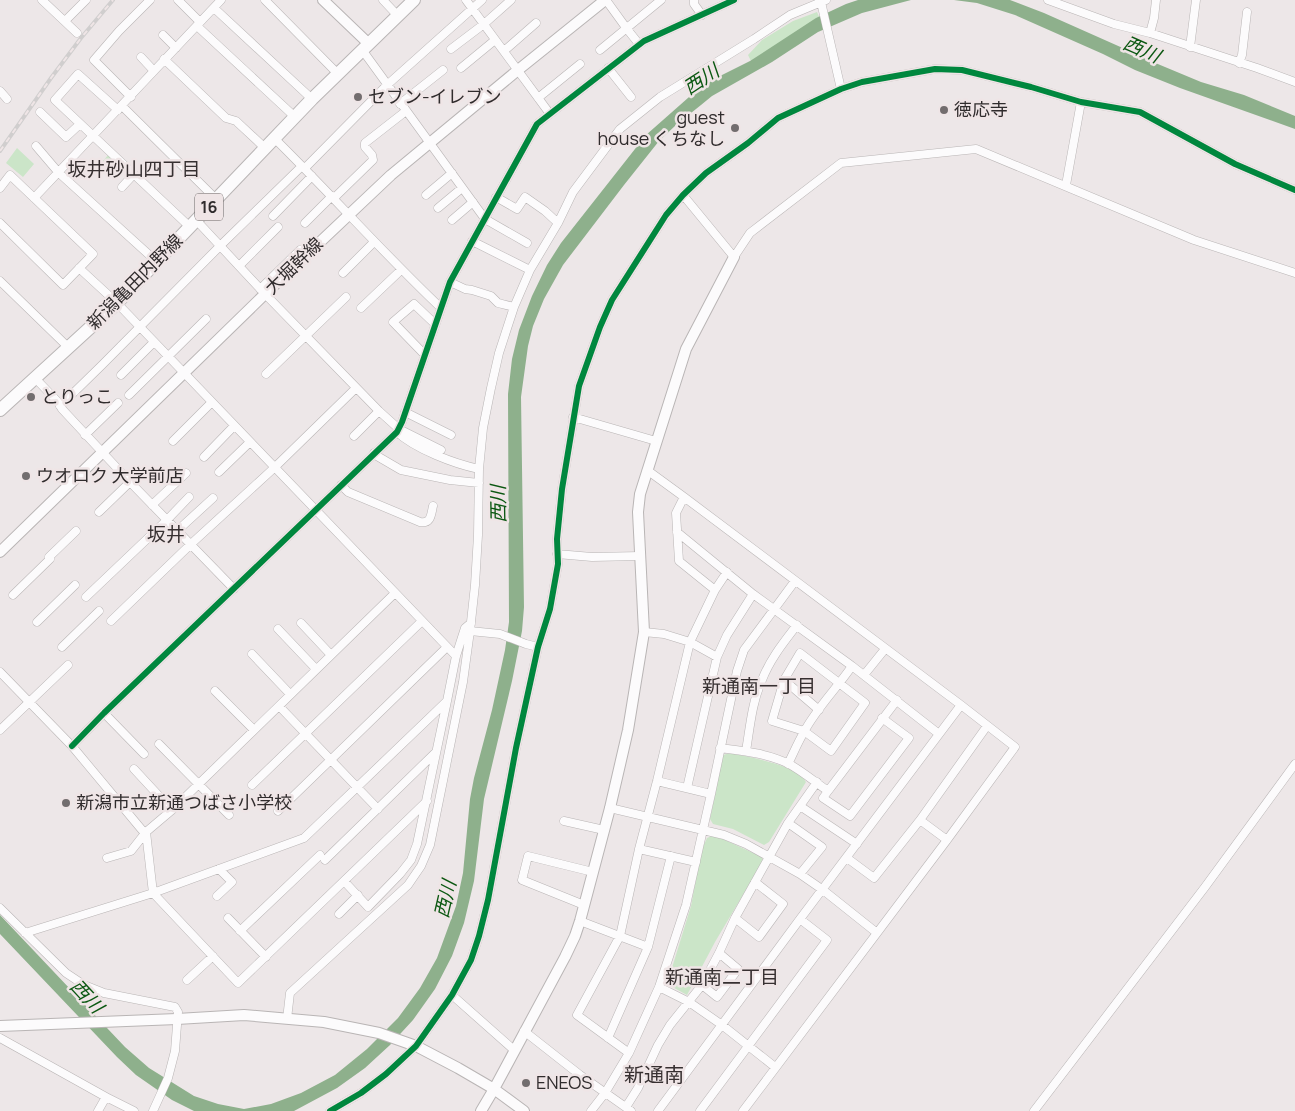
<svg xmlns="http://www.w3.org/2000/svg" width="1295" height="1111" font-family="Manrope,'Noto Sans JP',sans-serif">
	<rect width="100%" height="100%" fill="#ede7e8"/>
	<path fill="#cbe5c8" d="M817,12L820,19L751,61L748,55L762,40L793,21Z
		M17,148L34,164L23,177L6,163Z
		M109,154L121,165L114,172L103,161Z
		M730,753C749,757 797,765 806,782L769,842L764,845L733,829L713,824L710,819L723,755Z
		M714,835L762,857L763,861L715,942L687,995L667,984L691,906L701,851L707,838Z"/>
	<path fill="#8eb08c" d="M858,0H917H911L862,13L818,32L772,62L712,96L701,105L676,125L659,141L624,185L563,265L544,299L533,326L528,346L521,397L524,607L522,631L512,681L484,799L474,881L464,923L452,956L435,989L413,1020L390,1045L365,1068L337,1088L294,1111H194L172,1100L136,1075L117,1057L0,934V915L125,1047L149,1068L194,1096L218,1104L244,1109L271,1104L301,1093L335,1075L367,1049L398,1018L420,988L437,958L456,906L463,873L470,799L474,778L492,710L505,650L509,622L508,394L512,359L519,330L532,296L547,265L561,243L646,135L697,90L718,77L750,61L816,18L846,4Z
		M954,0H1010L1044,13L1125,49L1141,57L1201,82L1244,95L1295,116V129L1180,88L1135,70L1103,54L1015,15L977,3Z"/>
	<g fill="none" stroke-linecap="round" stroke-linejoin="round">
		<g stroke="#b9b5b5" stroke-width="9">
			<path id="minor" d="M42,0L77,33
				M178,0L200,22
				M265,0L338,74
				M383,0L398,16
				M466,0L550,114
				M606,0L627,29L639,44
				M694,0V4L702,15
				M819,0L821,2L841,89
				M1048,0L1114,24L1150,33L1257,68L1295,82
				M214,8L312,99
				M65,21L86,0
				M197,26L295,117
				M1150,33L1154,18L1156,0
				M163,35L176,48
				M1190,47L1196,0
				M451,49L484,24L511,0
				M600,50L661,0
				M363,51L485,219L527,243
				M504,51L536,23
				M141,57L154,71
				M164,59L226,118L236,121L265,148
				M1239,63L1242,55L1247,12
				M461,68L495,40
				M608,68L631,97
				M0,91L7,99
				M131,97L94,60L119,31L150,0
				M538,98L580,64
				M400,104L443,70
				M122,106L216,199
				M118,110L78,74L55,100L190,227
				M40,112L66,137L80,124
				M274,138C331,194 383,253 440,307
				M36,146L59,173L157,262
				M305,168L387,85L482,0
				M1066,185L1081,102
				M122,187L134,174
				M0,188L10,175L93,254L63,285L0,223
				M426,195L452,173
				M683,195L734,257L750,233L841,163L976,149L1194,240L1295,273
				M496,197L517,209L525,197L545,211L558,223
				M34,198L221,0
				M334,198L373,160L372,155L365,147V143L406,111
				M438,208L462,188
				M273,216L312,176
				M196,220L265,294L379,411L399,429L441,450
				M452,220L473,202
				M305,223L332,196
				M472,241L530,270
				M239,266L278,227
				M79,268L117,303L456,656
				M343,273L374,242
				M0,281L68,347
				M450,282L465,289L472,290L491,296L498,303L514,307
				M260,289L300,250
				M361,308L401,270
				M424,354L393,322L414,304L435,324
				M266,374L346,297
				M121,375L154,342
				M35,378L58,402L62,409L130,482L234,589
				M129,395L206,319
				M60,406L102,365L223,243L302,166
				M405,412L451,435
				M573,417L656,441
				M397,432C415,449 455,464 479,469
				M85,435L118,403
				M354,436L379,411
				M173,441L212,402
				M374,453L377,456L401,470L450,480L479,483
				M204,457L234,426
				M647,470L684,497L961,705L1015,747L947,840L743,1111
				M219,472L250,442
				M341,485L348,492L420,522C431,524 431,515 433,506
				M684,497L676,513L679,561L715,590
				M152,505L186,473
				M99,512L130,482
				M177,531L213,498
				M677,532L753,594L852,666L939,734
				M557,554L592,557L640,556
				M49,557L76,531
				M13,595L50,559
				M86,597L167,520L189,497
				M111,621L191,544L274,468L356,388
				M37,622L75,585
				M301,623L331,655
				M278,629L316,669
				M470,631L500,634L526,644L538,647
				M644,632L664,634L690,642L717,657
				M62,647L99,611
				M800,653L865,703L831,751L804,731L772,721L784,680Z
				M252,654L290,694
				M0,672L72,746L142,830L146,832L172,810L395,593
				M864,675L885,649
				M784,680L819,710
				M215,691L254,730
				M279,706L378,809
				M104,713L144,754
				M0,730L68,665
				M159,744L229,815
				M72,746L104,713L397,432L402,422L450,282L537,124L644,41L734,0
				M720,748C743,751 767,753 789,764C802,771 815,782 828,791L897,700
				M746,751C750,727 752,702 762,680C770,659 784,642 797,625
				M788,764C793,754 798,742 804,732C816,709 837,688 852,666
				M134,769L172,810
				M657,781L711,794
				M252,785L422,621
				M687,788L717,657L727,635L753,594
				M828,791L823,798L850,816L909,738L882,718
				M800,806L857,844
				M610,808L724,835L746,844L800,874L823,890L877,933
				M278,811L447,647
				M920,820L947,840
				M564,821L604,830
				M788,823L822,847L800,874
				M146,832L153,893L238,983L427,801
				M639,849L696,862
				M107,858L131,851L146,832
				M847,858L874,878L920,820L987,726
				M325,860L436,752
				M344,881L368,907L400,874L411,860L417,844L447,701
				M217,896L232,882L219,869
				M584,905L522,880L528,856L593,872
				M0,908L66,973L84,985L104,993L175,1007L178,1012L175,1051L168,1078L153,1111
				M339,914L358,895
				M228,918L266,957
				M735,918L759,937L783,904L755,882
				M580,921L648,947
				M240,931L320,855
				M25,933L153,893L304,838L447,701L456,656L465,628L471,623
				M187,980L213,956
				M702,985L717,997L738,969L719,953
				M659,987L689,1002L722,1025L775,1067
				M452,995L514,1050
				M287,1019L290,993L408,885L421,866L430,845L463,682L470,631L475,585L478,535L479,469L483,428L491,388L499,353L514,307L530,270L558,223L573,192L620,129L660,97L754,39L790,15L826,0
				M524,1031L580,1075L631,1111
				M0,1038L106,1097L134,1111
				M608,1038L648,947L671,856
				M629,1053L577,1015L620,936L639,849L657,781L690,642L715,590L727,572
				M626,1107L638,1088L658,1045L670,1025L702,985L719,953L735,918L788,823L817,782
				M98,1111L106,1097
				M330,1111L361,1093L386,1074L416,1046L452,995L471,960L479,936L488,900L516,748L538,647L550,609L558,564L557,539L562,489L579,386L600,327L612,300L666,215L683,195L706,173L748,143L778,118L841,89L862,82L935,69L962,70L1031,87L1081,102L1140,112L1235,164L1295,190
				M591,1111L605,1093L629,1053L659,987L686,905L711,794L737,671L744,650L795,581
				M658,1111L800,919L961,705
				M700,1111L827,940L800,919
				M1034,1111L1205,887L1295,764"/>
		</g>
		<g stroke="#b9b5b5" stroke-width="12">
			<path id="tertiary" d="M323,0L369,44
				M0,552L265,294L391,175L518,70L605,0
				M0,1026L177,1019L244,1015L324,1022L379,1033L416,1046L458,1068L494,1089L524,1111
				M481,1111L494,1089L565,957L575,936L580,921L610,808L628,730L644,632L638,512L640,494L686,349L734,257"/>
		</g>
		<g stroke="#b9b5b5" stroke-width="14">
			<path id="primary" d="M0,410L117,303L312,99L414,0"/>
		</g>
		<use href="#minor" stroke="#fcfbfc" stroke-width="8"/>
		<use href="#tertiary" stroke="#fcfbfc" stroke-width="10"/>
		<use href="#primary" stroke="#fcfbfc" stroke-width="12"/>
		<g stroke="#d0cece" stroke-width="4">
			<path id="rail" d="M0,151L51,78L81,38L113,0"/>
		</g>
		<use href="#rail" stroke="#efe5e6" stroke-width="2" stroke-dasharray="5.5" stroke-linecap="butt"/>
		<g stroke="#efe5e6" stroke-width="9">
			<path id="cycleway" d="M72,746L104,713L397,432L402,422L450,282L537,124L644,41L734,0
				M330,1111L361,1093L386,1074L416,1046L452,995L471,960L479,936L488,900L516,748L538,647L550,609L558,564L557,539L562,489L579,386L600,327L612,300L666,215L683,195L706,173L748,143L778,118L841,89L862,82L935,69L962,70L1031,87L1081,102L1140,112L1235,164L1295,190"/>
		</g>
		<use href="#cycleway" stroke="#00873e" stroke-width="6"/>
	</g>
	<g fill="#726d6e" stroke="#efe5e6" stroke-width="2">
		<circle cx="358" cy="97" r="5"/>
		<circle cx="944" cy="110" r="5"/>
		<circle cx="735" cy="128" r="5"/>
		<circle cx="31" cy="397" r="5"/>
		<circle cx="26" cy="476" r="5"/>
		<circle cx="66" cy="803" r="5"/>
		<circle cx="526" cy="1083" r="5"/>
	</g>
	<g text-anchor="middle" stroke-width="5" stroke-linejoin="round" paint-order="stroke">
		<rect fill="#efe5e6" stroke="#696464" stroke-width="1" x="195" y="193.5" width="28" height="27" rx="4"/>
		<g font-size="16" font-weight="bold" fill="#302c2d">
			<text x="209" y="213">16</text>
		</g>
		<g font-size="18" fill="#302c2d" stroke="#efe5e6" text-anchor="start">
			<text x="368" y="103">セブン-イレブン</text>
			<text x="954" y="116">徳応寺</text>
			<text x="725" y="124" text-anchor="end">guest<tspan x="725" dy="21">house くちなし</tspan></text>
			<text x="41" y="403">とりっこ</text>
			<text x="36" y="482">ウオロク 大学前店</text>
			<text x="76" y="809">新潟市立新通つばさ小学校</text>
			<text x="536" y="1089">ENEOS</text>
		</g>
		<g font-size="18" fill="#302c2d" stroke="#efe5e6">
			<text transform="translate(294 266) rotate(-44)" y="6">大堀幹線</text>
			<text transform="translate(135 282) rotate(-45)" y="6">新潟亀田内野線</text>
		</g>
		<g font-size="19" font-style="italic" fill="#0b5812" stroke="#efe5e6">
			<text transform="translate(1142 49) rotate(24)" y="7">西川</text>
			<text transform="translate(701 79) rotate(-33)" y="7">西川</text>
			<text transform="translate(498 504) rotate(-91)" y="7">西川</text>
			<text transform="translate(445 899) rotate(-77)" y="7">西川</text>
			<text transform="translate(87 996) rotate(47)" y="7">西川</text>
		</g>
		<g font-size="19" fill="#373031" stroke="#efe5e6">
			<text x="134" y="176">坂井砂山四丁目</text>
			<text x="166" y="541">坂井</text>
			<text x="759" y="693">新通南一丁目</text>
			<text x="722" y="984">新通南二丁目</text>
		</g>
		<g font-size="20" fill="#373031" stroke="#efe5e6">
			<text x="654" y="1082">新通南</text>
		</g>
	</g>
</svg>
